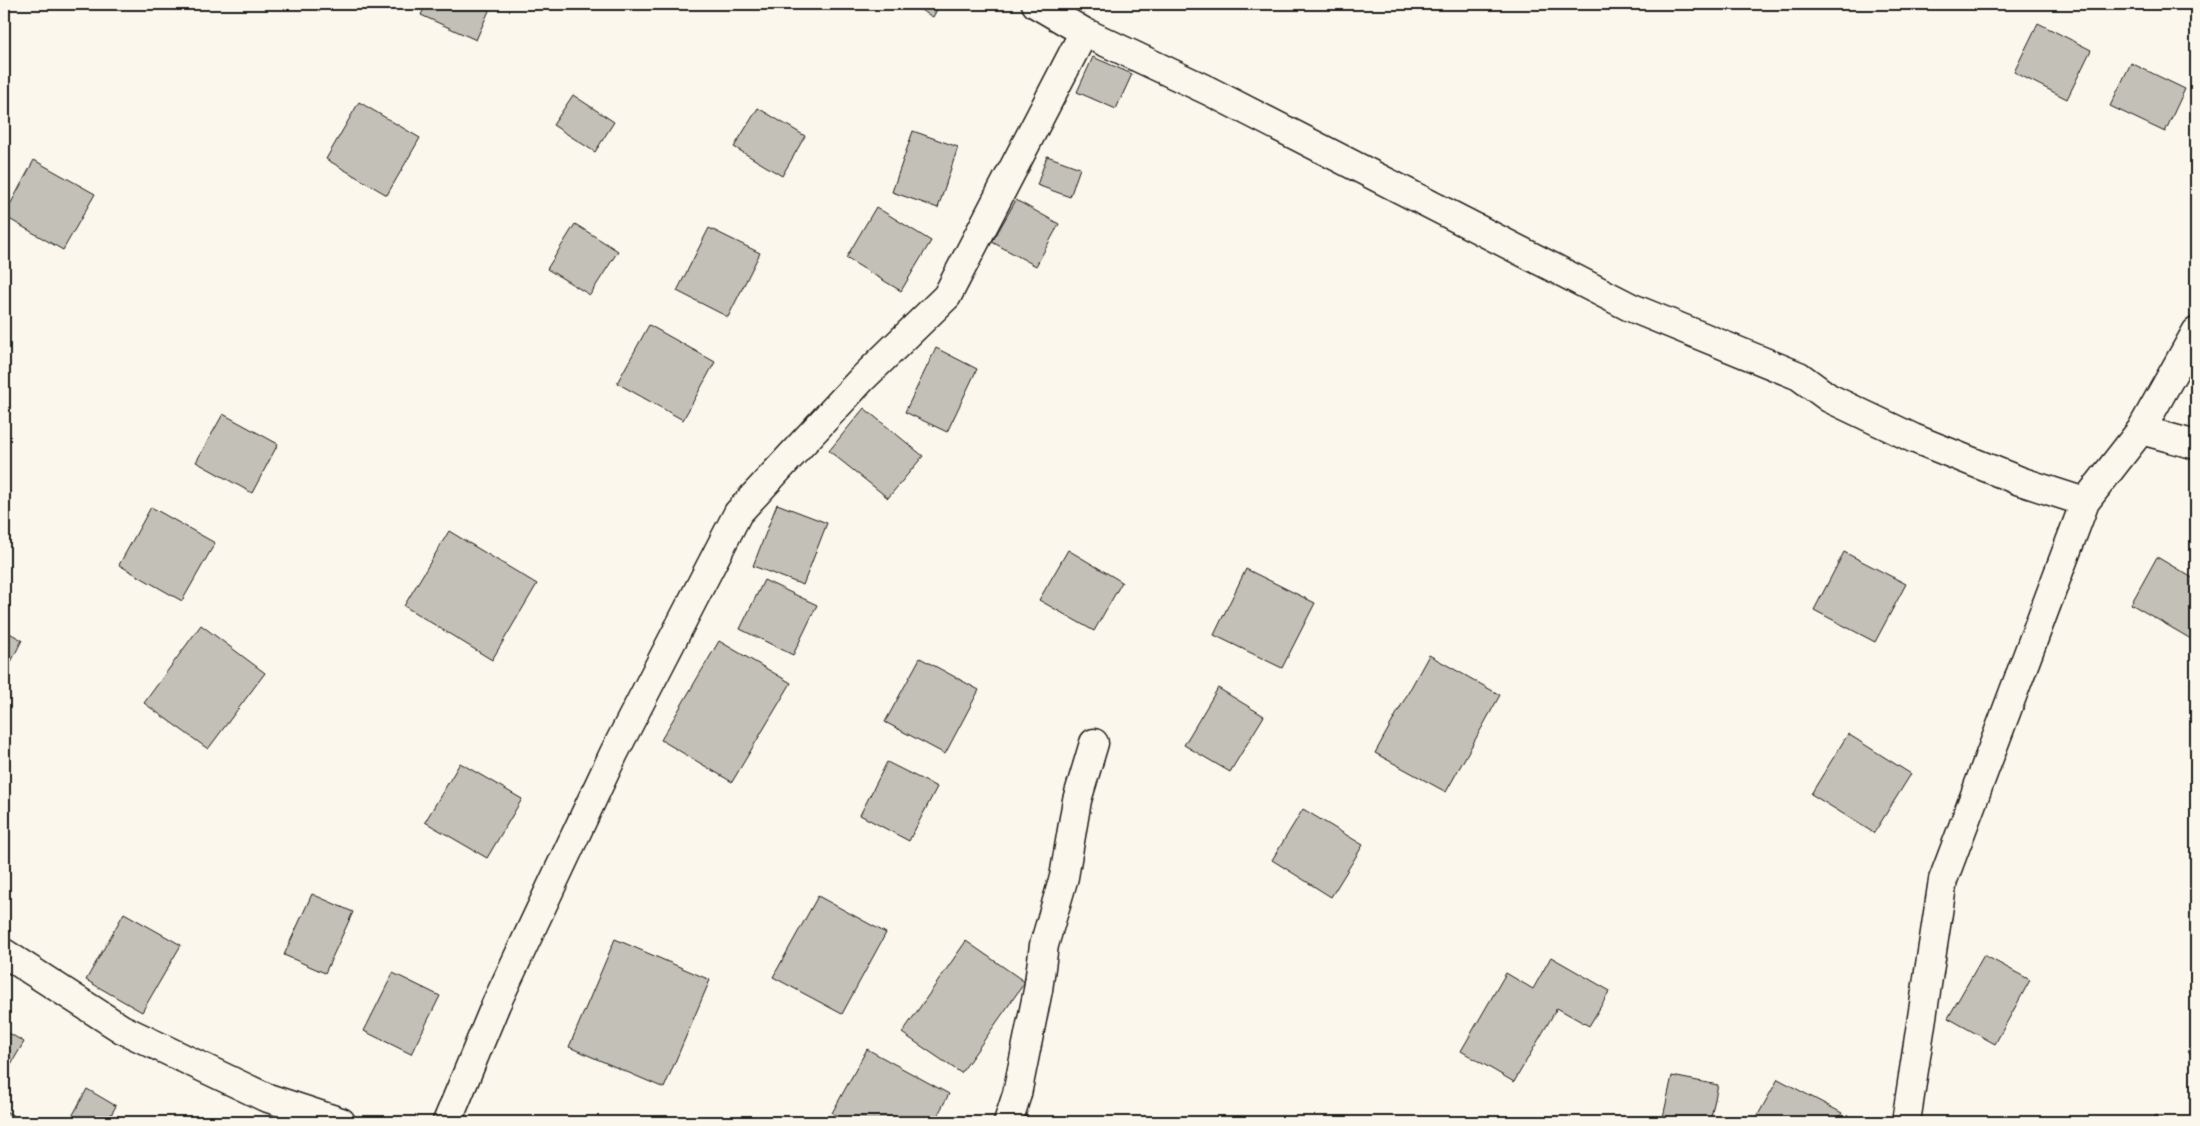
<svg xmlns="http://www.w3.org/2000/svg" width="2200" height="1126" font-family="'Shantell Sans',sans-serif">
	<rect width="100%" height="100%" fill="#fbf7ec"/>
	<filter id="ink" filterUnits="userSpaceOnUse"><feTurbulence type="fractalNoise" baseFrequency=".02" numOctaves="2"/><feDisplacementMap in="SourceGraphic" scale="10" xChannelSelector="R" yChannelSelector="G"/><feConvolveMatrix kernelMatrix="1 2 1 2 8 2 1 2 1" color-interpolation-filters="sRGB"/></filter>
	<g filter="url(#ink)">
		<path fill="#c3c0b8" stroke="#1c1c1c" d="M362,4H377L374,10Z
			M426,4H492L476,40L421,15Z
			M910,4H940L933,17Z
			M2038,23L2091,50L2067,99L2014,72Z
			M1093,57L1132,74L1116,109L1077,92Z
			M2131,63L2185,89L2165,132L2110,106Z
			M573,95L614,122L595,152L553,125Z
			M359,102L420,138L387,195L326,159Z
			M758,108L805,136L782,176L734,147Z
			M913,131L958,147L938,208L892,192Z
			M1047,156L1080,168L1070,197L1037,185Z
			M34,160L95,194L63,250L4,216Z
			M1016,200L1059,224L1036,266L992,242Z
			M876,207L931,241L901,291L846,258Z
			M575,224L618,251L590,295L547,269Z
			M709,228L760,253L728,317L677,291Z
			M649,325L715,362L683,420L617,383Z
			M936,348L977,369L947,432L905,412Z
			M864,408L923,456L888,498L829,451Z
			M223,414L278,444L252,493L196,462Z
			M777,504L827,523L803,585L753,566Z
			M151,507L215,543L182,601L119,565Z
			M449,531L537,584L492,660L404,606Z
			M1068,550L1122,582L1094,631L1039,600Z
			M1844,552L1906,584L1875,642L1814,610Z
			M2157,557L2196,580V630L2191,639L2131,604Z
			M1246,569L1315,603L1282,668L1214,635Z
			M764,580L817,605L793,655L740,629Z
			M201,625L265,673L208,749L144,703Z
			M4,630L22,640L4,676Z
			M719,641L791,683L732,782L661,740Z
			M1429,655L1500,695L1446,792L1375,753Z
			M920,658L979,690L945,754L885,722Z
			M1218,688L1264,716L1230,772L1184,745Z
			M1848,734L1911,774L1874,833L1811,794Z
			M887,762L937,787L909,841L860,815Z
			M460,763L522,799L487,858L425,822Z
			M1303,809L1363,845L1331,897L1272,860Z
			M312,894L353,912L325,973L284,955Z
			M818,896L886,933L842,1014L773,977Z
			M124,913L181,945L142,1012L86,980Z
			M615,939L710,980L664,1088L569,1047Z
			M966,941L1025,982L961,1073L902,1033Z
			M1984,955L2030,980L1995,1044L1948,1018Z
			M1551,957L1610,991L1589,1026L1557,1008L1514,1082L1461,1051L1506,973L1533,989Z
			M393,973L440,996L411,1054L364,1031Z
			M4,1030L24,1042L4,1076Z
			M2196,1040V1058L2188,1052Z
			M867,1049L949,1094L934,1122H849L832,1113Z
			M1672,1076L1718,1085L1710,1122H1662Z
			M1778,1079L1842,1113L1837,1122H1754Z
			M87,1089L116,1106L107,1122H69Z
			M4,1110L19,1119L17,1122H4Z
			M2156,1115L2168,1122H2151Z"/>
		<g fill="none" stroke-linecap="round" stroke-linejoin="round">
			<g stroke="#1c1c1c" stroke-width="31">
				<path id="street" d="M1084,32L1209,91L1630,307L1799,376L1829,398L1913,438L2020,481L2085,502L2141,430L2196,445
					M2141,430L2196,332
					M4,953L122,1029L265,1097L341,1122
					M447,1122L496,1004L614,753L738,513L861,380L947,296L1084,32L1036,4
					M1008,1122L1017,1094L1038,990L1044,945L1064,877L1077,800L1094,743
					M1906,1122L1943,880L2085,502"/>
			</g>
			<use href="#street" stroke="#fbf7ec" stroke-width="28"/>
		</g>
	</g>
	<rect width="2200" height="1126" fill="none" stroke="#fbf7ec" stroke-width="20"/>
	<rect x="10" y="10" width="2180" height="1106" fill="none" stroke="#1c1c1c" stroke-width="2" filter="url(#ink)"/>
</svg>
